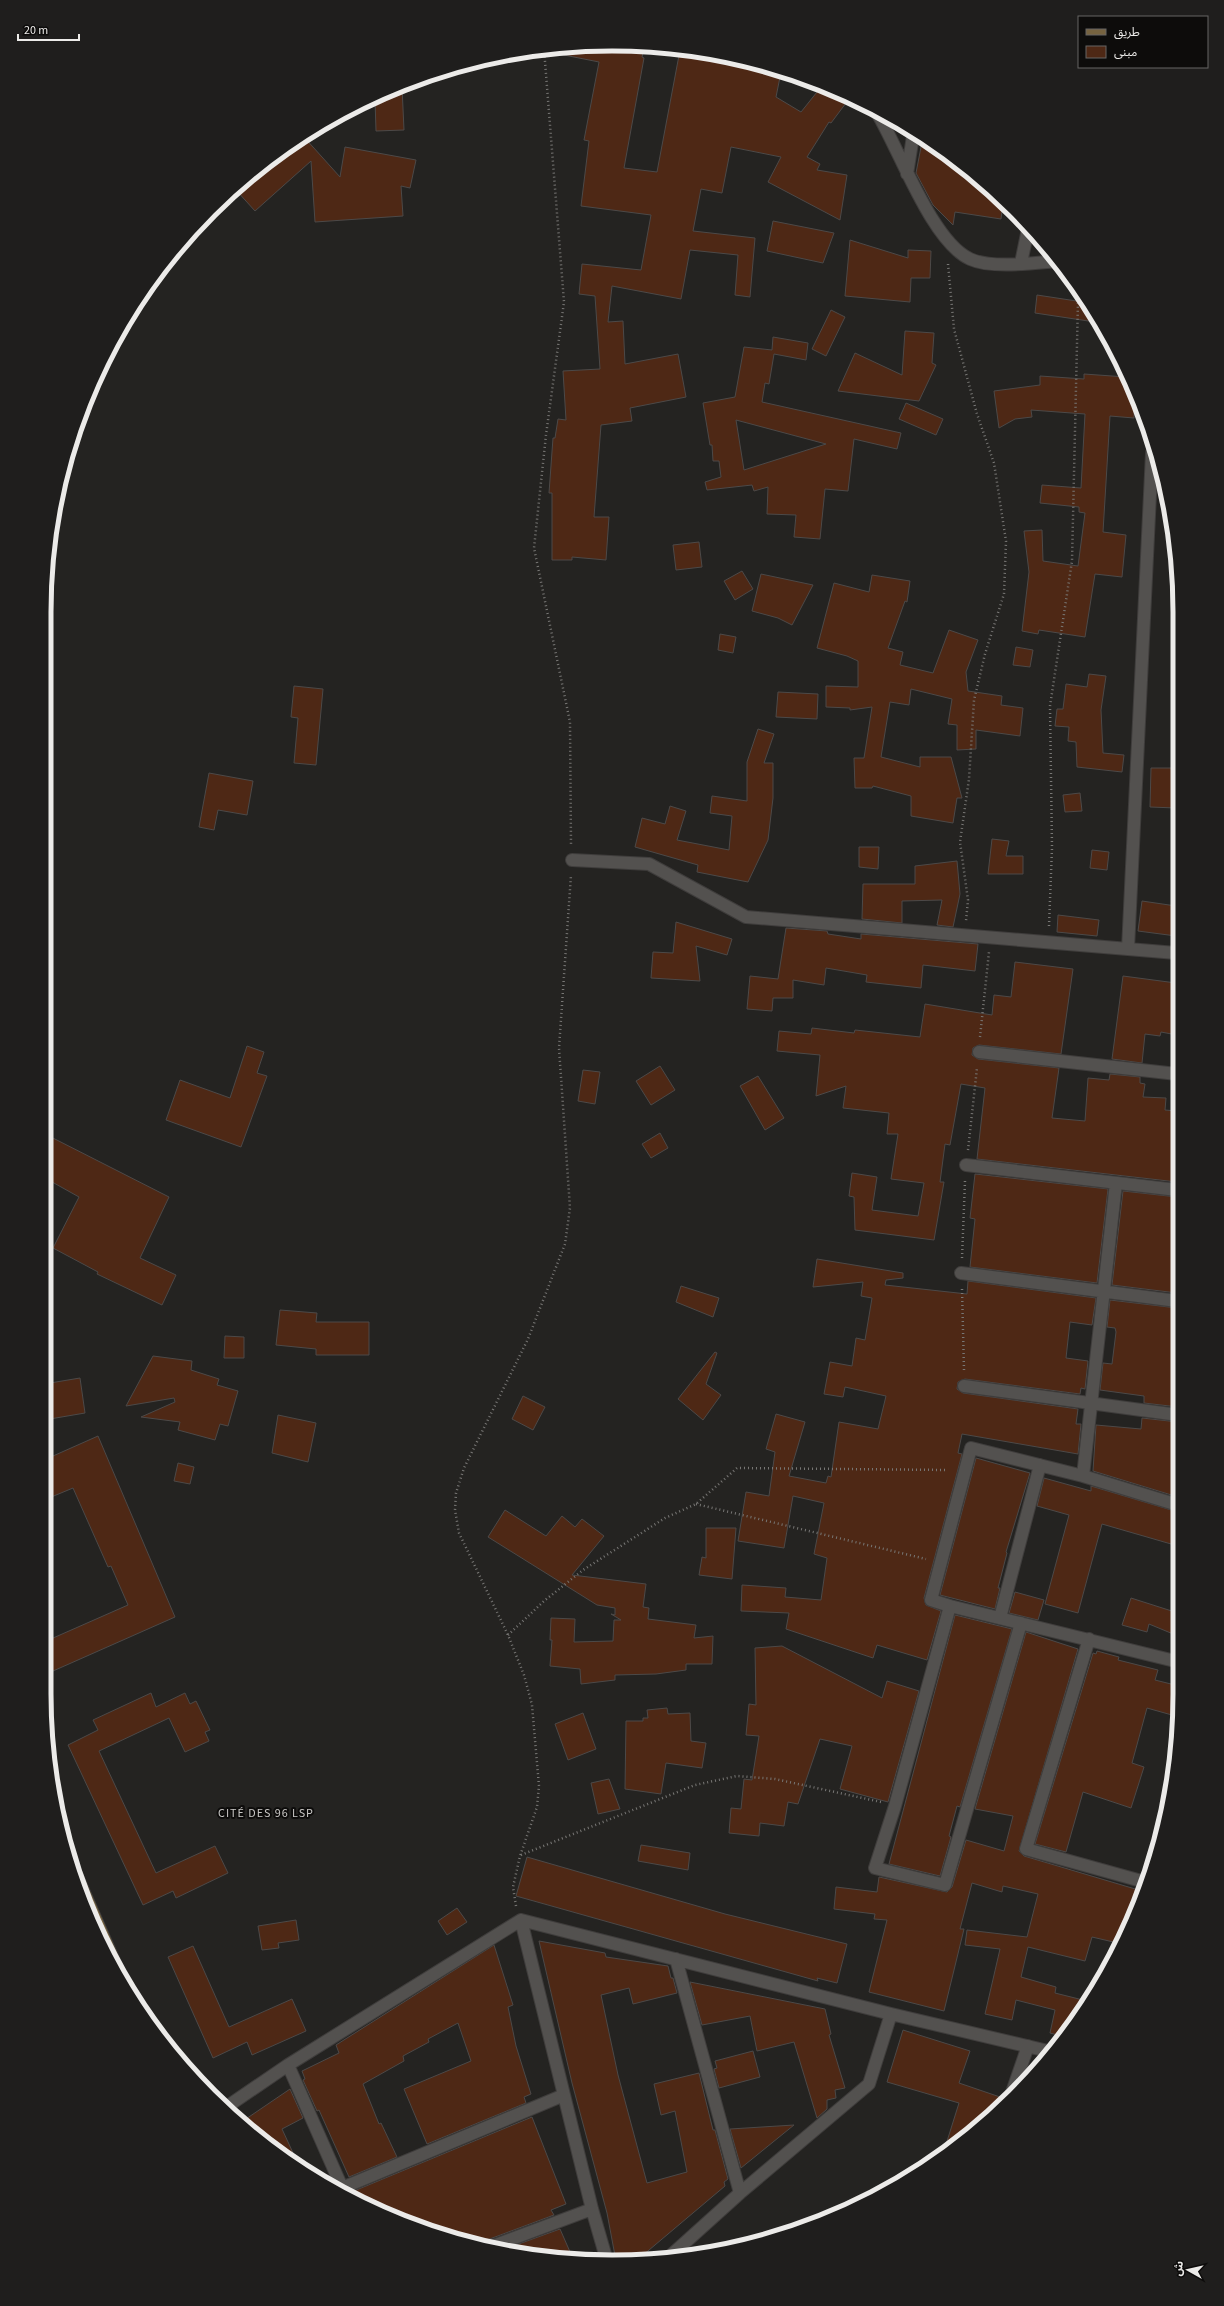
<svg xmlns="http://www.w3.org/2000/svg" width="1224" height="2306" font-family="'Source Sans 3','Noto Sans Arabic',sans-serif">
	<rect width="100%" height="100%" fill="#242321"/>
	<path fill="#4e2815" stroke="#4c4948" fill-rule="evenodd" d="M645,45L642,57L644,58L624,168L657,172L680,50L759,63L781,72L776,97L801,112L821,87L846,103L831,123L829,122L807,157L820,164L817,170L847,175L840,220L768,182L781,157L731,147L722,193L701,189L693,231L755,238L750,297L735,295L738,255L690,250L681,299L612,286L608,322L623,321L625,364L678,354L686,397L630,408L632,421L601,425L594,517H609L606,560L572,557V560H552V493H549L553,438H555L558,419L566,420L563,371L600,369L595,296L579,294L582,264L641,270L651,215L581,206L589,141L584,140L599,62L564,55V48Z
		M402,87L404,130L376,131L375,99Z
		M304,137L340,177L345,147L416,160L410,188L401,186L403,216L315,222L311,161L255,211L236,190L260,169Z
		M922,142L986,185L1003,203L1001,219L955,212L953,225L933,205L916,173Z
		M773,221L834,233L823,263L767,251Z
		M850,240L908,258V250L931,251L930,278H911L910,302L845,296Z
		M1037,295L1083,302L1095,322L1035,313Z
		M831,310L845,317L826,356L812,349Z
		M905,331L934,333L932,363L936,365L919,401L838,391L855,353L902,375Z
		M773,337L808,343L806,360L774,354L769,384L765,383L762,402L901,433L897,449L854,439L848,491L825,489L820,539L794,537L796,515L767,514L768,487L754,491L752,485L707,490L705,482L721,477L719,461H713L712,445H710L703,403L735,397L744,347L772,350ZM736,420L826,444L744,470Z
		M1084,374L1126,377L1135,392L1134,418L1110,416L1103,532L1126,535L1122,577L1095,574L1085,637L1039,630L1038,634L1022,631L1029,572L1024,531L1042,530L1043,561L1078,566L1085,513L1079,512V507L1040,503L1042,485L1081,488L1085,414L1031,410L1032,417L1015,419L999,428L994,391L1040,385V376L1084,379Z
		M906,403L943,419L936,435L899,419Z
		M699,542L702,567L676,570L673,545Z
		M742,571L753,589L735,600L724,581Z
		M761,574L813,585L792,625L778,618L752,611Z
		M872,575L910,581L907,602L905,601L888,648L903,652L900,665L933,673L949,630L978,640L966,672L968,691L1002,696L1001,705L1023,708L1020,736L976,730V749L957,750V725L948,724L952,699L911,689L909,705L890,702L881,757L920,767V757H951L962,798H957L953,823L911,816V796L873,786L872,788H855L854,758H864L872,707L850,710V708L826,707V686L858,687V661L847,656L817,648L834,583L869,592Z
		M720,634L736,637L733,653L718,650Z
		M1016,647L1033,650L1030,667L1013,665Z
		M1089,674L1106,676L1101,710L1103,753L1124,755L1122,772L1077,767L1076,742L1068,741L1069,727L1055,726L1057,709H1063L1066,684L1087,687Z
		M294,686L323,689L316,765L294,763L298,718L291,717Z
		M778,692L818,694L817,719L776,717Z
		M758,729L774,734L764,763H773V798L768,840L748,882L697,872L698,865L635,847L642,818L665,824L670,806L686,811L677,840L729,850L732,816L710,813L712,796L747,801V762Z
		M1151,768H1176V808L1150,807Z
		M209,773L253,781L247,815L218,810L214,830L199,827Z
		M1080,793L1082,811L1065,812L1063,795Z
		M992,839L1009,841L1006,856H1023V874H988Z
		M859,847H879L878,869L859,867Z
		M1092,850L1109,852L1107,870L1090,868Z
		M957,861L960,894L953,927L937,925L942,900L902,901V923L862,919L863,884H915V866Z
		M1142,901L1176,906V936L1138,931Z
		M1058,915L1099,920L1097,936L1057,932Z
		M676,922L732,939L727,955L696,946L700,981L651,978L653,952L673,953Z
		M786,928L827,931L828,934L861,939V934L978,944L975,971L923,965L921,988L866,982L867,975L826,968L824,985L793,980V998H773L772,1011L747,1009L750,976L778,979Z
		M1015,962L1073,969L1061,1054L979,1045L973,1048L972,1055L978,1059L1059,1068L1052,1118L1085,1121L1088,1078L1109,1080L1110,1074L1140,1077V1083L1145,1084L1143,1097L1166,1098L1165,1110L1177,1111V1182L977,1159L985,1088L961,1084L950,1145L945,1144L940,1182H944L934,1240L855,1230L854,1197L849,1196L852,1173L877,1177L872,1210L918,1216L924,1183L891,1179L898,1134H887L889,1113L843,1108L846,1086L816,1096L820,1055L777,1051L779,1031L811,1034L812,1028L854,1033L855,1030L920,1037L925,1004L992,1015L994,995L1011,997Z
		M1123,976L1176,983L1177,1035L1161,1032L1160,1036L1145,1034L1142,1063L1112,1059Z
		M247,1046L264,1052L257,1073L267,1076L241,1147L166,1120L180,1080L230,1098Z
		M660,1066L675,1090L651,1105L636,1081Z
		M583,1070L600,1072L595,1104L578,1101Z
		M758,1076L784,1118L765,1130L740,1086Z
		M660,1133L668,1148L651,1158L642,1144Z
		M45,1134L169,1197L140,1258L176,1275L162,1305L97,1274L98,1272L53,1248L79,1197L45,1178Z
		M975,1174L1108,1189L1097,1283L970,1267L975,1219L970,1218Z
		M1123,1191L1177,1197V1293L1112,1285Z
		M817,1259L903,1273V1278L886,1280L885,1285L967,1294L968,1281L1096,1298L1092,1325L1070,1322L1066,1358L1088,1361L1085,1389L1081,1388L1080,1394L965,1379L958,1382L957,1389L963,1393L1078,1409L1076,1424H1081L1078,1454L962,1434L958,1453L962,1454L924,1598L926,1605L941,1611L927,1660L877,1645L873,1658L786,1629L789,1613L741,1611L742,1585L786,1588L785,1597L821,1600L827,1558L814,1554L824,1503L793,1496L784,1548L738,1541L746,1492L769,1496L775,1452L766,1449L776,1414L805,1422L789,1476L826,1483L828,1476L831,1477L839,1422L878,1429L886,1396L845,1387L843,1397L824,1394L830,1362L852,1366L856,1338L865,1340L872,1298L861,1296L863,1282L813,1287Z
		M681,1286L719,1298L713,1317L676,1302Z
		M1110,1300L1177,1308L1178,1407L1144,1403V1396L1100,1390L1103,1363L1112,1364L1116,1332L1115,1328L1107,1327Z
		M280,1310L317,1313L316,1322H369V1355H316V1349L276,1345Z
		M225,1336L244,1337V1358H224Z
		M715,1352L717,1353L706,1384L721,1395L703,1420L678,1399Z
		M153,1356L192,1361L191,1370L219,1379L217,1385L238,1391L228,1426L220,1424L215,1440L178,1430L180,1422L141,1417L175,1402L174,1398L126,1406Z
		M80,1378L85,1413L44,1420V1384Z
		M523,1396L545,1407L533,1430L512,1419Z
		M278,1415L316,1423L308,1462L272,1453Z
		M1142,1418L1178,1422V1497L1093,1471L1096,1425L1141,1429Z
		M98,1436L175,1617L44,1675V1642L128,1605L111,1566L108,1567L73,1488L44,1500V1460Z
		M976,1458L1030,1473L1006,1552L1007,1553L998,1588H1000L995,1609L940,1595Z
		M178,1463L194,1467L190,1484L174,1481Z
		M1044,1478L1091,1491V1486L1178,1512V1546L1102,1524L1078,1613L1045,1604L1069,1515L1037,1506Z
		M505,1510L546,1536L562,1516L575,1527L582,1519L604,1536L572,1575L646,1584L643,1607L649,1608L648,1619L696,1625L694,1638L713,1636L712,1664H686V1670L656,1674L615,1675V1680L581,1684L580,1669L550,1666L552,1640H550L551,1618L575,1619L574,1642L613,1641L614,1620H621L611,1614L615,1615V1608L597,1605L488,1537Z
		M706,1528H736L732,1579L699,1575L702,1557L706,1558Z
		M1015,1592L1044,1600L1038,1620L1009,1613Z
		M1131,1598L1178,1613V1636L1149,1624L1147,1632L1122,1625Z
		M955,1615L1012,1629L960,1807L957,1806L949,1836L951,1837L940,1876L889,1864Z
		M1026,1632L1078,1649L1019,1851L1024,1856L1142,1891L1122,1944L1092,1937L1085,1961L1028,1947L1021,1977L1056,1987L1055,1993L1087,2001L1065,2037L1050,2033L1055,2010L1016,2000L1012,2020L985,2014L1000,1949L965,1945L967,1930L1027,1937L1038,1894L1003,1886L1002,1892L972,1883L960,1929H964L944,2011L869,1992L887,1920L874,1919L875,1914L834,1909L836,1887L877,1892L879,1877L947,1892L952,1887L966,1840L1004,1851L1013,1816L975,1809Z
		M782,1646L882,1698L887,1681L919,1691L888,1802L840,1789L852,1746L820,1739L798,1804L788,1802L784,1826L760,1823L759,1836L729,1833L731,1808L741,1809L744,1779L752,1780L759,1736L746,1735L749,1704L756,1705L755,1648Z
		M1097,1651L1119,1657L1118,1660L1158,1670L1155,1680L1179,1686V1717L1147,1708L1132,1763L1144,1767L1131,1808L1083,1792L1066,1852L1035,1844L1093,1653L1096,1654Z
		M151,1693L156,1707L185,1693L190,1704L196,1701L210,1730L205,1732L209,1741L185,1752L169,1718L99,1751L156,1873L215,1846L228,1873L176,1898L173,1891L143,1905L68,1745L98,1730L93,1720Z
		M667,1708L668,1714L690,1713L691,1741L706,1743L702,1768L666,1763L661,1794L625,1789L626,1721H643V1718H648L647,1710Z
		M583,1713L596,1749L568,1760L555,1724Z
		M609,1779L620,1809L598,1814L591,1783Z
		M641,1845L690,1853L688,1870L638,1861Z
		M527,1857L725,1914L847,1944L837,1983L817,1978L818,1981L516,1896Z
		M457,1908L467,1922L447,1935L438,1921Z
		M296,1920L299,1940L278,1943L279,1948L262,1950L258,1926Z
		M539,1941L605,1953L606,1957L668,1966L671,1978H673L677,1993L633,2004L629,1988L601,1995L618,2075L647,2183L687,2172L675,2111L661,2115L654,2084L699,2073L713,2130H715L728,2179L724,2182L725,2186L636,2261H616L607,2213L572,2083Z
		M494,1945L513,2005L508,2007L516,2046L531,2094L524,2097L526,2103L427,2144L404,2089L471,2061L458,2023L428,2039L429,2042L403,2056L404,2061L363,2084L379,2124L381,2123L397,2157L349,2177L319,2110L317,2111L303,2080L305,2079L302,2071L339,2053L336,2045Z
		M193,1946L229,2027L292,1999L306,2031L252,2055L247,2042L213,2058L168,1957Z
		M690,1982L825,2009L831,2034L829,2035L845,2088L835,2090L836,2098L827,2100V2109L817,2118L794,2042L757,2051L750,2016L702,2025Z
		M903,2030L970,2051L959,2083L1003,2098L1005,2103L943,2154L959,2103L887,2082Z
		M753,2051L760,2077L719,2088L714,2069L717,2068L715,2061Z
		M290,2089L303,2118L282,2129L300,2168L240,2123Z
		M532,2117L566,2204L551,2210L554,2215L487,2240L483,2246L465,2243L394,2219L358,2199L354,2191Z
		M794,2125L741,2168L730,2129Z
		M560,2229L574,2261L505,2249Z"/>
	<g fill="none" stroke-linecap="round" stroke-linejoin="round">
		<g stroke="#3f3d3c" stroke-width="14">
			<path id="minor" d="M876,111C899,148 931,241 970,259C992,269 1034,263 1058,261
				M907,174L913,136
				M1021,263L1028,229
				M572,860L649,864L746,917L1176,953
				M1128,949L1152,453
				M979,1052L1177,1074
				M966,1165L1177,1190
				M1116,1183L1083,1476L1178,1505
				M961,1273L1177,1301
				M964,1386L1178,1415
				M950,1606L931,1600L971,1448L1083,1476
				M1000,1618L1040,1465
				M1021,1623L945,1885L875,1868L895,1806L950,1606L1179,1662
				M1089,1639L1026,1849L1145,1882
				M521,1920L592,2209L607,2261
				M676,1959L740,2193
				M288,2065L344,2192
				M1010,2098L1028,2046
				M225,2108L288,2065L521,1920L891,2014L1052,2052
				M342,2188L564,2095
				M490,2247L592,2209
				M669,2257L740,2193L869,2084L891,2014"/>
		</g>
		<g stroke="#3f3d3c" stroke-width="14">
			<path id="secondary" d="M71,1863L125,1986"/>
		</g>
		<path stroke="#787775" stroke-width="2.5" stroke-dasharray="1 3" stroke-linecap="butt" d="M544,49L564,302L546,435L534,548L570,722L571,844
			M948,264L954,329L977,414L994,463L1006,541L1004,594L985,654L974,700L969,779L960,842L968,900L966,921
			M1049,926L1052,848L1050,706L1072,561L1078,301L1071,281
			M980,1037L989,952
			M968,1150L977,1068
			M962,1258L965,1181
			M962,1289L964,1370
			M696,1504L926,1559
			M508,1635L544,1601L583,1570L665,1518L696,1504L737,1468L948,1470
			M521,1855L695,1785L737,1776L775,1779L881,1802
			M516,1906L513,1887L520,1856L537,1807L539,1786L532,1705L524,1675L508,1635L459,1533L455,1510L456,1493L464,1468L528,1339L565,1244L570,1208L559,1048L571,875"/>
		<use href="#minor" stroke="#53514f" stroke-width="12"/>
		<use href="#secondary" stroke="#766340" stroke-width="12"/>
	</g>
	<g text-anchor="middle" stroke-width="4" stroke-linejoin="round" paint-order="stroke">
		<g font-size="12" letter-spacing="1" fill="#cac8c6" stroke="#0d0c0b">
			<text x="266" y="1817">CITÉ DES 96 LSP</text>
		</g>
	</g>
	<path d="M0 0H1224V2306H0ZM612 51H612A561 561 0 0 1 1173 612V1694A561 561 0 0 1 612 2255H612A561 561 0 0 1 51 1694V612A561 561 0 0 1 612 51Z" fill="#1f1e1d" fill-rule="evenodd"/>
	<path fill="none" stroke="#ecebe9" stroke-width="5" d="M612 51H612A561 561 0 0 1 1173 612V1694A561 561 0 0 1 612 2255H612A561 561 0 0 1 51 1694V612A561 561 0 0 1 612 51Z"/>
	<rect x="1078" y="16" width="130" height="52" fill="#0d0c0b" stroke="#666564"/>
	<rect x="1086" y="29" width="20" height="6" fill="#766340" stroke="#666564"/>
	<text x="1114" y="36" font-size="12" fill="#ecebe9">طريق</text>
	<rect x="1086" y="46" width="20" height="12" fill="#4e2815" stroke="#666564"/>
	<text x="1114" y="56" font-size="12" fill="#ecebe9">مبنى</text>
	<g transform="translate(1188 2270) rotate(278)" stroke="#0d0c0b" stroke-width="3" paint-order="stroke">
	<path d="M0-3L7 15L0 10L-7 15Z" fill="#ecebe9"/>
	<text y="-6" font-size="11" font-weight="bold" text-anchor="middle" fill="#ecebe9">ش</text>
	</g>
	<path d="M18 34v6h61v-6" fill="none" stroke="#ecebe9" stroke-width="2"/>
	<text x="24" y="34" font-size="12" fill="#ecebe9" stroke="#0d0c0b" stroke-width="3" paint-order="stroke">20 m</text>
</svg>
